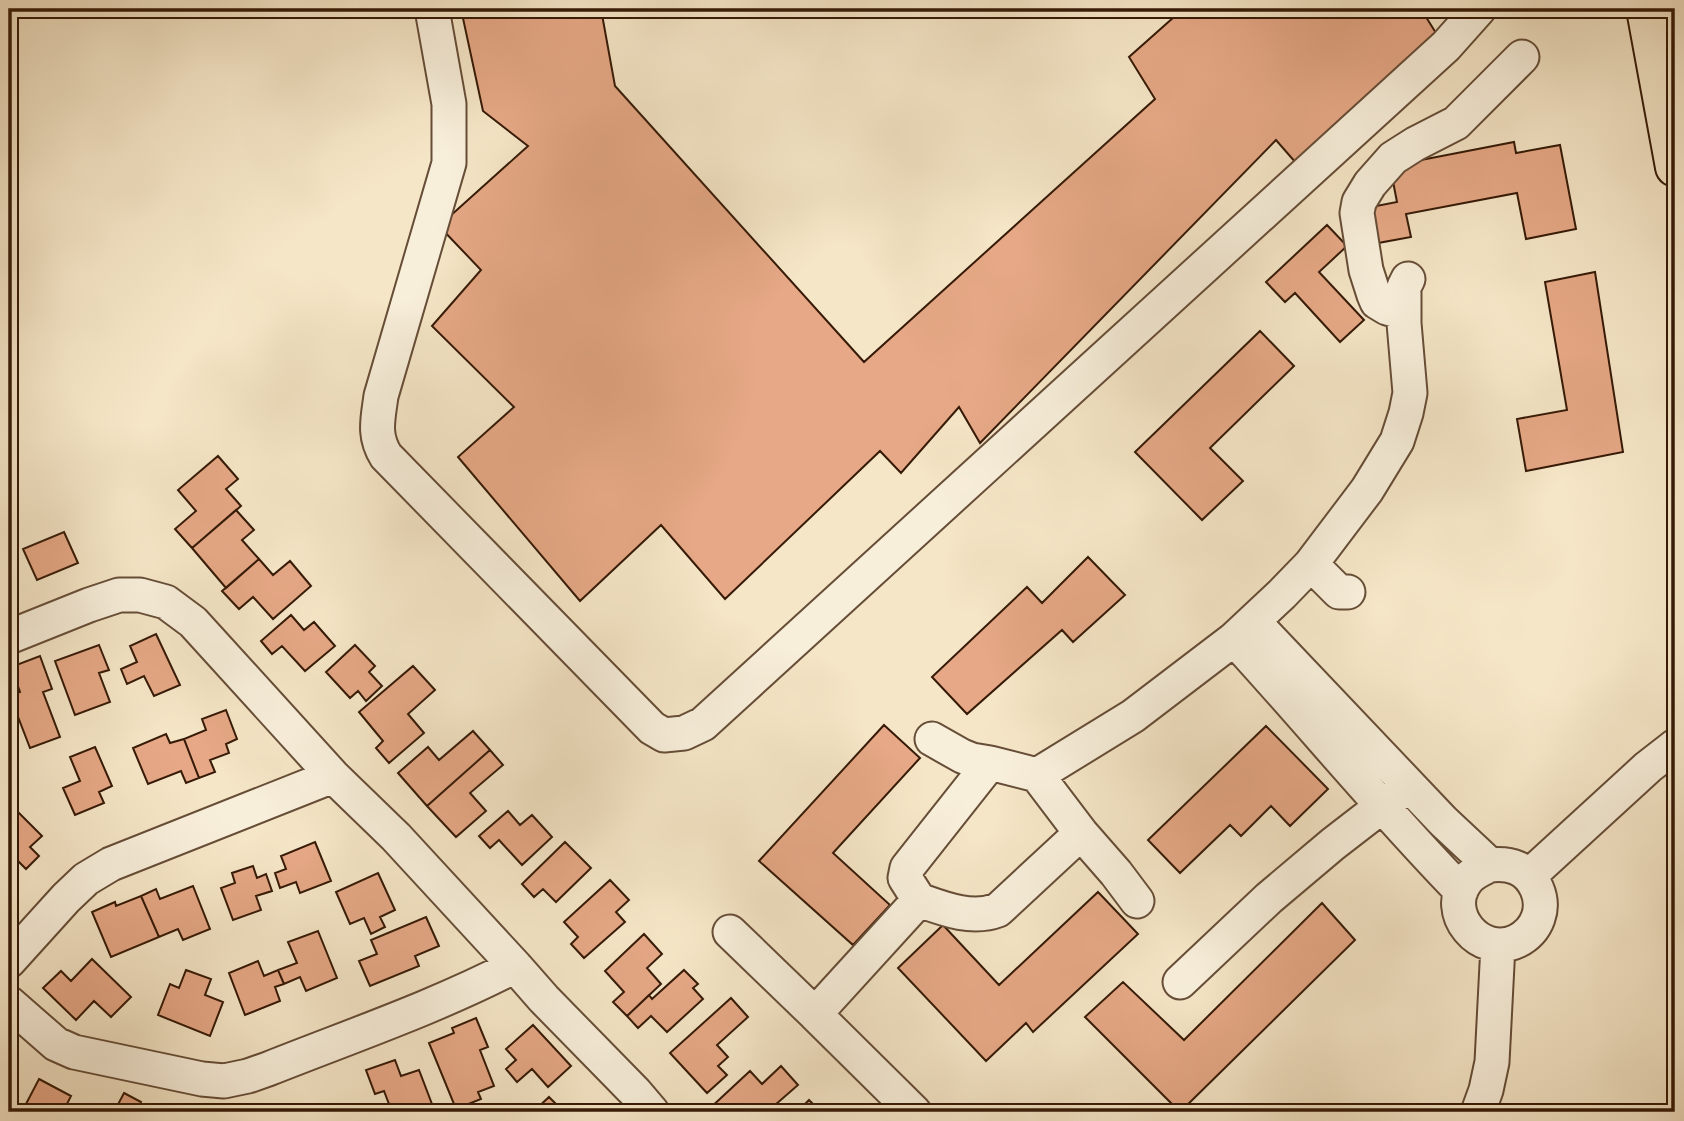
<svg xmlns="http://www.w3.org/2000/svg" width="1684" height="1121" font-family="'Gentium Book Plus',serif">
	<rect width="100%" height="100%" fill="#f5e6c7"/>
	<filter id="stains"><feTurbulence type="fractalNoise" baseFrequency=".00286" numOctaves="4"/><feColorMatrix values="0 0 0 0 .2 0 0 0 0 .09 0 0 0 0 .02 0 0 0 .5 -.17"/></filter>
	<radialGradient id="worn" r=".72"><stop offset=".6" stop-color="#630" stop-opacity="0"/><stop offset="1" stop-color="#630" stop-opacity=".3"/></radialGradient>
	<path fill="#e6a886" stroke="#361a07" stroke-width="2" d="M461,9H601L615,86L864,362L1155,99L1129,57L1183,9H1421L1441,41L1303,171L1276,140L980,443L959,407L901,473L880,451L725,599L661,525L580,601L458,457L514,407L432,326L481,270L439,226L528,146L483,111Z
		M1514,142L1516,153L1560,145L1576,229L1526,239L1517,193L1406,214L1411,237L1378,243L1371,207L1397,202L1390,166Z
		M1327,225L1347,246L1319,272L1364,320L1340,342L1295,293L1285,302L1266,282Z
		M1595,272L1623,452L1526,471L1517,419L1567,410L1545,282Z
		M1260,331L1294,366L1210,448L1243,481L1202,520L1135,452Z
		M218,456L238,479L226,489L241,506L192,548L175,529L196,511L178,490Z
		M236,510L254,530L242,540L259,559L226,588L192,548Z
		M64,532L78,563L37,580L23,549Z
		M1088,557L1125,595L1073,642L1062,630L967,714L932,677L1027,587L1042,603Z
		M259,559L273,575L290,561L311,586L273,619L253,597L239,609L222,591Z
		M291,615L304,630L314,622L335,646L305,671L282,646L272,654L261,641Z
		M156,634L180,685L154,696L144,676L127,684L121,669L137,662L130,646Z
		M99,645L109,670L99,673L110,702L75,715L55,661Z
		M355,645L375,666L369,672L382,686L366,701L358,691L350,698L326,672Z
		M40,656L52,689L43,692L60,737L30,748L10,696L20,692L11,667Z
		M413,666L435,690L408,714L424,733L389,763L376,748L383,741L359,712Z
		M226,710L237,739L226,744L229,753L210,760L215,772L199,778L184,739L206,730L202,719Z
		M884,725L920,758L833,853L890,905L853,945L759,861Z
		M1266,726L1328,789L1290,826L1271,806L1241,836L1230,825L1180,873L1148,840Z
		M473,731L490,750L427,806L398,773L428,747L439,760Z
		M166,734L170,743L184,739L199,778L186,783L181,771L148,784L133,748Z
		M95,747L112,786L99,792L104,803L75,815L63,788L80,781L70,757Z
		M490,750L503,765L470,793L486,811L456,837L427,806Z
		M9,803L42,836L30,847L39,856L26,869L9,852Z
		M508,811L520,825L532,815L552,837L522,865L499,840L490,848L479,836Z
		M315,842L331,881L300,893L296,882L280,888L275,873L286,869L281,856Z
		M565,842L591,868L556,902L543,889L534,897L522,884Z
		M253,866L257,878L266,874L272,891L256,896L261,910L233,920L221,888L235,883L232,873Z
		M378,873L395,910L380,917L385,927L371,934L364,918L350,924L336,892Z
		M610,880L629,900L616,912L625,922L584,958L571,944L578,937L564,922Z
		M193,886L210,929L183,940L178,929L159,937L141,896L156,889L160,899Z
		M1098,892L1138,934L1033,1032L1026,1023L986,1061L898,968L943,925L999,985Z
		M141,896L159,937L111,957L92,912L115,902L116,906Z
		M1322,903L1355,940L1180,1112L1085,1017L1123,982L1184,1040Z
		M426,917L439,946L415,956L419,966L370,986L359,961L377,954L371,940Z
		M318,931L337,978L306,991L300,977L284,984L278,970L297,963L288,942Z
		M644,934L662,954L647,968L661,984L627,1016L613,1002L624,992L605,971Z
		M92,959L131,997L111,1017L94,1001L76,1020L43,988L61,971L71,981Z
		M258,961L264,976L278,970L284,984L275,987L280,1001L245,1015L229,973Z
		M186,970L211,979L205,995L223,1002L210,1036L158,1015L170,984L179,988Z
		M684,970L698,984L693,988L703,999L667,1032L651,1016L638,1028L627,1016L649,995L652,999Z
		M731,998L748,1017L717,1045L728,1057L718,1066L727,1075L707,1093L670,1053Z
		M476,1018L488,1047L480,1050L494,1086L478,1092L481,1099L456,1109L429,1043L454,1033L452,1028Z
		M533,1025L571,1066L548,1087L532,1069L517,1082L506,1069L516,1060L506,1049Z
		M395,1060L401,1076L419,1070L435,1112H392L384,1091L375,1094L366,1070Z
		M781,1066L798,1085L767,1112H709L708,1110L750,1071L762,1084Z
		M39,1079L71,1096L63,1112H33L34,1109L26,1104Z
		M124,1093L141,1102L136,1112H114Z
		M549,1097L564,1112H533Z
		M809,1100L821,1112H797Z"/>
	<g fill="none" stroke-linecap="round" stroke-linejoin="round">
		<g stroke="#664d37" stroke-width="37">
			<path id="minor" d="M432,9L449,104V163L381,396C378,419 373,435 386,456L652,728L664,735L684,733L703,724L1446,46L1479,9
				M1404,313L1387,308L1377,302L1374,295L1366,270L1357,213L1359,202L1370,184L1393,158L1415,144L1456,123L1522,57
				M1311,564L1339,592H1348
				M1254,622L1443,821L1490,865C1499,864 1508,864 1517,868C1535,876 1545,899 1538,918C1534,929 1527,936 1517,941C1480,959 1441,912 1467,880C1473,872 1482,869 1490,865
				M9,637L89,605L119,595H140L166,602L193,622L333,776L396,837L515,966L544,999L635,1092L652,1112
				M1234,639C1311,723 1382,810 1461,891
				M932,739L962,756L972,760L990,763L1037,775L1081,833L1116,873L1137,901
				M990,763L907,868L905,878L919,900C944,909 972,920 998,910L1081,833
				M1037,775L1133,716L1234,639L1282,594L1311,564L1367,490L1397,441L1406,413L1410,393L1404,323V287L1408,279
				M1529,876L1648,767L1675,746
				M730,932L815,1014
				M9,961L66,898L86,879L111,864L333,776
				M1180,982L1269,898L1333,844L1399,793
				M9,1003L56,1044L74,1052L202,1079L224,1081L248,1076L268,1069C351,1036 436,1007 515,966
				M914,1112L815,1014L919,900
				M1478,1112L1486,1090L1492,1062L1498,945"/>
		</g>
		<g stroke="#361a07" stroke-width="42">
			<path id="major" d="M1646,9L1675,167"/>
		</g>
		<use href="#minor" stroke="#f8efdb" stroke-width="33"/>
		<use href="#major" stroke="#f5e6c7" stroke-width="38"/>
	</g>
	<rect width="1684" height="1121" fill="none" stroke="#f5e6c7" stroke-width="35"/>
	<rect x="10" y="10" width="1663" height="1100" fill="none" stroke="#361a07" stroke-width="3.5"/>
	<rect x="18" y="18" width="1649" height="1086" fill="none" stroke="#361a07" stroke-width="2"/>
	<rect width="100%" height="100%" filter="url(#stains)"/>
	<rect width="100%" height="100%" fill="url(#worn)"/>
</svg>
